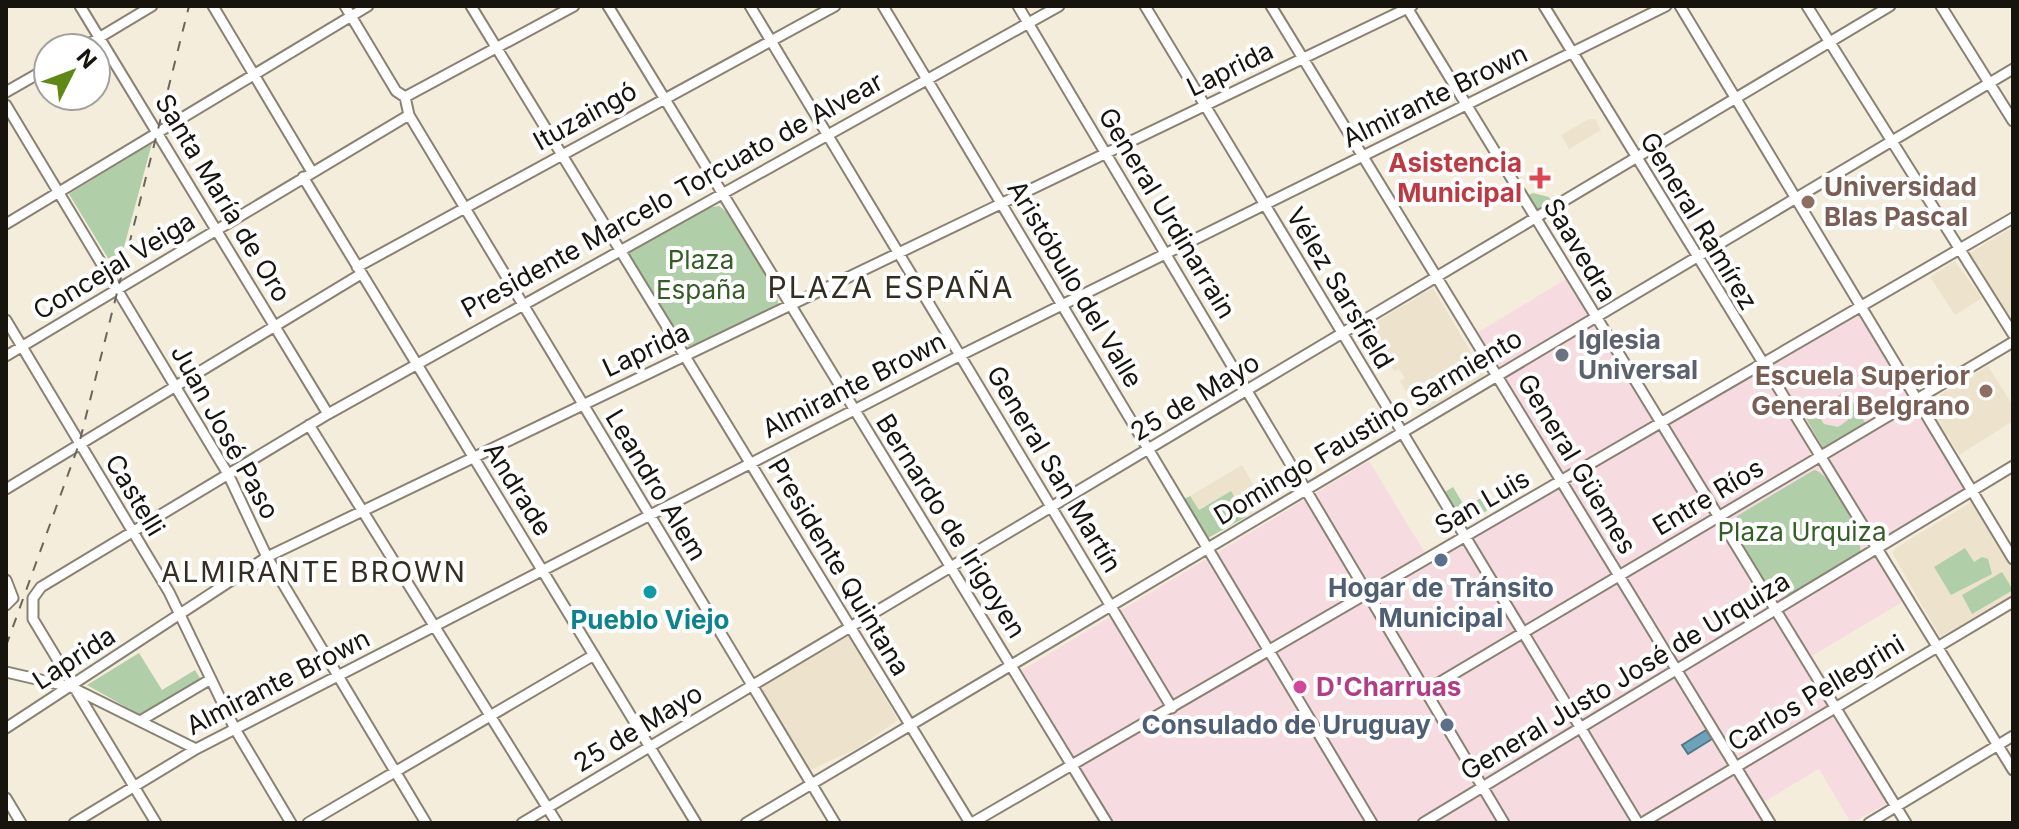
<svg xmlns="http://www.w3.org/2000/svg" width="2019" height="829" font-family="Inter,sans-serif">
	<rect width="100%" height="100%" fill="#f4eddc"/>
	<path fill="#f6dce1" d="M1574,274L1666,426L1857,310L1942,449L1964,489L1868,546L1904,601L1812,656L1874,757L1864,764L1888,803L1851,823L1819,769L1764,802L1776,823H1090L1105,814L1019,672L1369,461L1427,556L1562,474L1477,333Z"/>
	<path fill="#ede2cb" d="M1589,119H1595L1601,130L1569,149L1561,135Z
		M2013,227V324L1970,253Z
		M1955,261L1982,298L1955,315L1930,277Z
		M1433,288L1485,376L1422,414L1416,404L1422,401L1418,395L1411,400L1400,381L1405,378L1399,369L1394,371L1386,358L1373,366L1355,335Z
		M1988,366L2013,406V421L1959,455L1948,436L1944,438L1926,403Z
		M1242,465L1265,505L1246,517L1231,491L1198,510L1190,496Z
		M1973,501L2013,566V597L1940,637L1893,554L1894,549Z
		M848,635L898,720L856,749L810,770L761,689L762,684Z"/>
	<path fill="#b0cea7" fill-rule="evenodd" d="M152,143L117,273L69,194Z
		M1533,193L1549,197L1553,204L1536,213L1527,196Z
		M719,206L727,212L777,294L778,304L771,311L695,348C670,344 643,284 630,262L629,252L706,208Z
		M1846,391L1867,426L1830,448H1823L1800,408L1819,397L1826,403ZM1824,408L1836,415L1842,412L1848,420L1838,427L1824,424L1817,413Z
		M1814,470C1831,472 1864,536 1860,552L1788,595L1770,591L1734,533L1737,516Z
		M1453,487L1465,507L1486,495L1493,507L1469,522L1462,521L1445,492Z
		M1231,491L1246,517L1208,538L1184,499L1190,496L1199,510Z
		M1965,548L1974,562L1982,557L1988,559L1992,574L1951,595L1934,567Z
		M2002,572L2013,590L1972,614L1962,595Z
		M139,653L162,690L195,670L205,686L149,720L87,685Z"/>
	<path fill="#6da3b8" stroke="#537885" stroke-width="2" d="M1706,730L1712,739L1688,754L1682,745Z"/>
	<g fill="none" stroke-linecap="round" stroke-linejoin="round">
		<g stroke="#898273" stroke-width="13">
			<path id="minor" d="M80,6L328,414
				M213,6L312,172
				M345,6L396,91L405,97L409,115L835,823
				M471,6L970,823
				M608,6L1107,823
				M750,6L1172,708
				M883,6L1372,823
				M1018,6L1504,823
				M1145,6L1638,823
				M1271,6L1770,823
				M1406,6L1906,823
				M1544,6L2013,770
				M1680,6L2013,559
				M1807,6L2013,334
				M1941,6L2013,121
				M82,48L152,6
				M6,92L48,68
				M405,97L574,6
				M6,105L228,474L267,557L426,823
				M303,177L696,823
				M6,224L368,6
				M357,267L835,6
				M6,320L169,592L235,729L291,823
				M6,356L409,115
				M309,425L557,823
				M6,489L361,274
				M6,580L13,598L6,605
				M6,672L71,687L196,749
				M1425,691L2013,342
				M140,721L211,679
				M6,728L267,557L1412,6
				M6,798L21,823
				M74,823L196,749L959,356L1666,6
				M156,823L33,619V598L41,587L328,414L1059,6
				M308,823L594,655
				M522,823L1890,6
				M746,823L2013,69
				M972,823L2013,218
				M1423,823L2013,466
				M1642,823L2013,602
				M1869,823L2013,736"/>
		</g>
		<use href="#minor" stroke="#fff" stroke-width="9"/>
		<path stroke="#6b665c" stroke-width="2" stroke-dasharray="10 10" stroke-linecap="butt" d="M6,646L79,444L189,6"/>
	</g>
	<path fill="#e0444e" stroke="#fff" stroke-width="3" d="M1536 166h8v8h8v8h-8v8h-8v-8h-8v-8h8z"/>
	<g fill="#8d6e63" stroke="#fff" stroke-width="3">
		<circle cx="1808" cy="202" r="8"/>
		<circle cx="1986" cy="391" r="8"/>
	</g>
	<circle fill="#6b7280" stroke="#fff" stroke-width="3" cx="1562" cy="355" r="8"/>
	<g fill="#5c6f8a" stroke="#fff" stroke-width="3">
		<circle cx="1441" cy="560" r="8"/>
		<circle cx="1447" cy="725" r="8"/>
	</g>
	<circle fill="#0f9aa8" stroke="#fff" stroke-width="3" cx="650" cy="592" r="8"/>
	<circle fill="#d1479c" stroke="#fff" stroke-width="3" cx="1300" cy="687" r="8"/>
	<g text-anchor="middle" stroke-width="8" stroke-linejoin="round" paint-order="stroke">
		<g font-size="26" fill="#17140e" stroke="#fff">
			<text transform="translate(1230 69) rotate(-26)" y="9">Laprida</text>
			<text transform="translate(1435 96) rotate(-26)" y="9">Almirante Brown</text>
			<text transform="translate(585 116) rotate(-29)" y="9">Ituzaingó</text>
			<text transform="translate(672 195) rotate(-29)" y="9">Presidente Marcelo Torcuato de Alvear</text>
			<text transform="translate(223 198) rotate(59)" y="9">Santa María de Oro</text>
			<text transform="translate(1167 213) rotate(59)" y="9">General Urdinarrain</text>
			<text transform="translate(1699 221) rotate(59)" y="9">General Ramírez</text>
			<text transform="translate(1580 250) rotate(59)" y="9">Saavedra</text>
			<text transform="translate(114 266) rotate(-31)" y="9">Concejal Veiga</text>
			<text transform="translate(1075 284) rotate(59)" y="9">Aristóbulo del Valle</text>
			<text transform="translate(1340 288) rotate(59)" y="9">Vélez Sarsfield</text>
			<text transform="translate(646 350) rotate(-25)" y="9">Laprida</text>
			<text transform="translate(854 385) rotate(-27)" y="9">Almirante Brown</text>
			<text transform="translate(1195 397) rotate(-31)" y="9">25 de Mayo</text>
			<text transform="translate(1368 427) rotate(-31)" y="9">Domingo Faustino Sarmiento</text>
			<text transform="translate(225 432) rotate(61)" y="9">Juan José Paso</text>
			<text transform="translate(1577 464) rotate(59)" y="9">General Güemes</text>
			<text transform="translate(1054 469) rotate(59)" y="9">General San Martín</text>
			<text transform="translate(656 485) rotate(59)" y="9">Leandro Alem</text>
			<text transform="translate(518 489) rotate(58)" y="9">Andrade</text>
			<text transform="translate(135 495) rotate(59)" y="9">Castelli</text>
			<text transform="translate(1708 497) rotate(-31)" y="9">Entre Ríos</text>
			<text transform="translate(1482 502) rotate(-30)" y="9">San Luis</text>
			<text transform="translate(951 526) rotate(58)" y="9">Bernardo de Irigoyen</text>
			<text transform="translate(839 567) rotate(59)" y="9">Presidente Quintana</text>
			<text transform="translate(74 658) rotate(-33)" y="9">Laprida</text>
			<text transform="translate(1625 676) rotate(-31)" y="9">General Justo José de Urquiza</text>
			<text transform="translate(278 682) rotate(-27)" y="9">Almirante Brown</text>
			<text transform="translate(1816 693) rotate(-31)" y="9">Carlos Pellegrini</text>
			<text transform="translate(638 728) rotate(-31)" y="9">25 de Mayo</text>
		</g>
		<g font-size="26" font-weight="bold" fill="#be3a42" stroke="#fff" text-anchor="end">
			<text x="1522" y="172">Asistencia<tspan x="1522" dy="30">Municipal</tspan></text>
		</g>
		<g font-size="26" font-weight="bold" fill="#785e54" stroke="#fff" text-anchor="start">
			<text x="1824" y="196">Universidad<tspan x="1824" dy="30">Blas Pascal</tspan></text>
			<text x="1970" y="385" text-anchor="end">Escuela Superior<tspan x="1970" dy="30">General Belgrano</tspan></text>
		</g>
		<g font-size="26" fill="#355d27" stroke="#fff">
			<text x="701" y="269">Plaza<tspan x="701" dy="30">España</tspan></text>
			<text x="1802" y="541">Plaza Urquiza</text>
		</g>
		<g font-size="26" font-weight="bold" fill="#5b616d" stroke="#fff" text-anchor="start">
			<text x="1578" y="349">Iglesia<tspan x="1578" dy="30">Universal</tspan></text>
		</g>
		<g font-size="26" font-weight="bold" fill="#4e5e75" stroke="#fff">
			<text x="1441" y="597">Hogar de Tránsito<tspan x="1441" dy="30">Municipal</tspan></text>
			<text x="1431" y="734" text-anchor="end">Consulado de Uruguay</text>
		</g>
		<g font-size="26" font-weight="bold" fill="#0d838f" stroke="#fff">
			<text x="650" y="629">Pueblo Viejo</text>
		</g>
		<g font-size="26" font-weight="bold" fill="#b23c85" stroke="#fff" text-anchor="start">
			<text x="1316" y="696">D'Charruas</text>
		</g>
		<g font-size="28" letter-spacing="2" fill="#332e21" stroke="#fff">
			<text x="314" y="582">ALMIRANTE BROWN</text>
		</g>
		<g font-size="30" letter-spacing="2" fill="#332e21" stroke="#fff">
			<text x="891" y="298">PLAZA ESPAÑA</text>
		</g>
	</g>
	<rect width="2019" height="829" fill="none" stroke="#17140e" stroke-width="16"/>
	<g transform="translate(72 72) rotate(48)"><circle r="38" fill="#ffffff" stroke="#a2a19f" stroke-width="2"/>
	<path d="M0-6L14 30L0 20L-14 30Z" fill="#5f8814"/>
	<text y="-12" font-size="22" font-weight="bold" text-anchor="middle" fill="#17140e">N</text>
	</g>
</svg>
